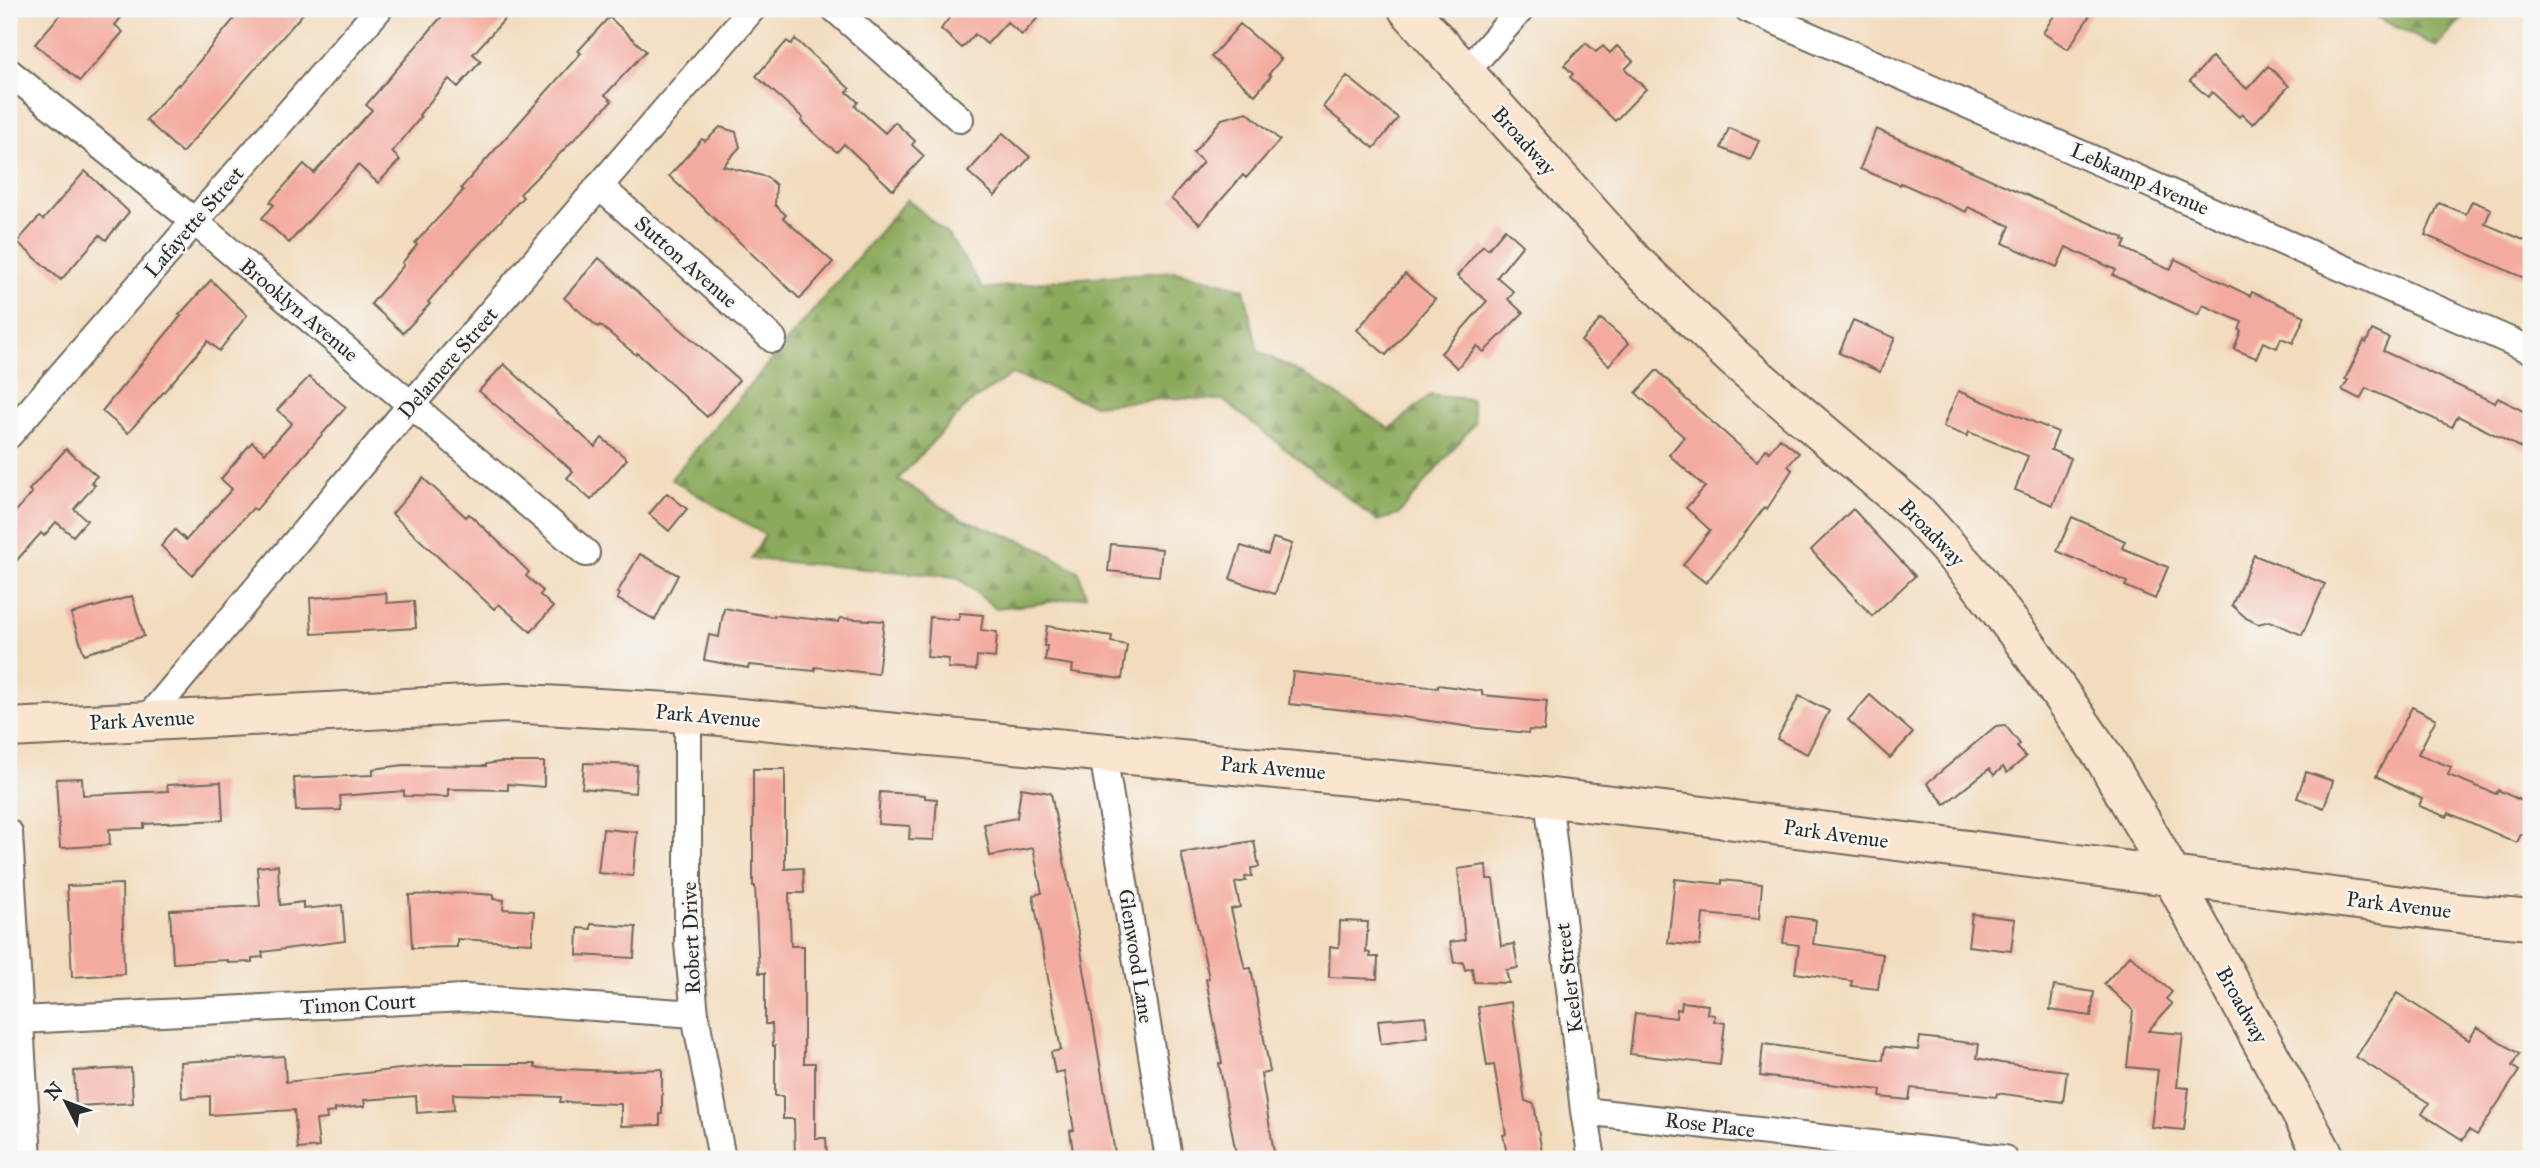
<svg xmlns="http://www.w3.org/2000/svg" width="2540" height="1168" font-family="'IM FELL Great Primer',serif">
	<defs>
		<pattern id="forest-firs" width="22" height="20" patternUnits="userSpaceOnUse" patternTransform="scale(1.75)"><rect width="22" height="20" fill="#8caa5c"/><path d="M5 1l3.5 6h-7zM16 11l3.5 6h-7z" fill="#738b4c"/></pattern>
	</defs>
	<rect width="100%" height="100%" fill="#f6f6f2"/>
	<filter id="ink" filterUnits="userSpaceOnUse"><feTurbulence type="fractalNoise" baseFrequency=".0143" numOctaves="2"/><feDisplacementMap in="SourceGraphic" scale="14" xChannelSelector="R" yChannelSelector="G"/><feConvolveMatrix kernelMatrix="1 2 1 2 8 2 1 2 1" color-interpolation-filters="sRGB"/></filter>
	<filter id="wash" filterUnits="userSpaceOnUse"><feTurbulence type="fractalNoise" baseFrequency=".00686" numOctaves="4" result="noise"/><feDisplacementMap in="SourceGraphic" scale="28" xChannelSelector="R" yChannelSelector="G"/><feGaussianBlur stdDeviation="1.57" result="paint"/><feColorMatrix in="noise" values="0 0 0 0 0 0 0 0 0 0 0 0 0 0 0 0 0 1.4 0 .05"/><feComposite in="paint" operator="in"/></filter>
	<g filter="url(#wash)">
		<rect width="100%" height="100%" fill="#f3dcbd"/>
		<path fill="url(#forest-firs)" stroke="#5c6a44" stroke-width="2" d="M2360,9H2471L2437,47Z
			M907,199L949,236L983,289L1068,279L1176,271L1244,288L1258,351L1311,378L1390,429L1430,395L1471,399L1475,423L1398,515L1377,521L1223,400L1172,398L1094,405L1012,374L967,405L898,479L960,518L1035,546L1079,572L1086,596L1030,605L995,608L957,577L751,559L765,535L671,479Z"/>
		<g id="blocks">
			<path fill="#f4ab9f" d="M65,9H128L115,25L123,32L80,81L35,44Z
				M242,9H307L182,153L146,120L178,84L179,86Z
				M448,9H514L473,54L481,61L458,87L449,79L419,115L421,117L392,152L400,160L378,183L358,165L289,243L262,218L274,205L270,202L304,164L314,173L372,110L366,105Z
				M956,9H1046L1022,35L1007,22L987,44L975,34L962,48L941,29Z
				M2058,9H2094L2068,49L2043,33Z
				M609,17L646,51L605,95L612,101L520,194L523,197L465,259L428,302L430,304L403,333L371,304L404,265L402,263L417,245L415,243L463,191L461,188L581,53L578,51Z
				M1240,24L1281,59L1269,74L1271,76L1255,95L1211,57Z
				M795,39L850,89L847,92L858,102L855,106L885,133L895,122L915,141L912,145L924,156L893,190L844,144L837,152L825,143L801,121L803,118L756,76L787,41L791,44Z
				M1586,43L1596,52L1603,46L1610,53L1617,46L1633,61L1625,69L1646,89L1615,121L1570,77L1573,74L1564,65Z
				M2212,57L2247,89L2268,66L2289,86L2253,124L2242,114L2239,117L2212,92L2208,97L2190,81Z
				M1347,76L1398,118L1374,148L1323,107Z
				M1247,112L1280,140L1246,178L1243,175L1200,224L1171,199L1203,162L1193,153L1222,119Z
				M720,127L736,132L740,147L723,166L767,177L776,185L775,205L786,215L783,218L833,262L800,299L669,176L702,139L705,141L710,137Z
				M1729,128L1759,141L1750,160L1721,148Z
				M1876,129L2124,238L2123,240L2126,241L2123,248L2170,270L2175,259L2250,296L2252,292L2305,316L2293,343L2281,338L2277,348L2263,342L2256,358L2234,349L2241,331L2239,330L2242,322L2203,305L2198,315L2113,275L2116,270L2066,247L2057,267L2003,243L2010,226L1968,207L1966,212L1901,183L1900,185L1860,169Z
				M1003,133L1030,157L995,196L968,172Z
				M85,171L129,212L106,240L100,235L61,280L17,242L39,217L43,220Z
				M2472,201L2491,209L2485,224L2531,243V281L2425,235L2439,203L2466,214Z
				M1505,229L1523,245L1497,277L1514,292L1508,299L1523,313L1484,352L1477,346L1457,368L1441,353L1487,301L1457,276L1483,245L1488,249Z
				M599,258L739,380L707,417L637,353L636,355L600,325L598,327L564,298Z
				M1405,274L1435,299L1386,355L1357,330Z
				M211,280L247,315L219,351L208,341L128,433L102,411L181,316L179,315Z
				M1601,319L1629,343L1609,365L1581,341Z
				M1853,320L1895,338L1880,372L1839,353Z
				M2372,330L2389,338L2383,351L2495,403L2498,398L2531,415V453L2458,416L2452,427L2366,388L2360,399L2342,390L2348,380L2345,379L2364,341L2366,343Z
				M504,364L595,447L602,438L627,459L591,500L567,478L573,471L479,391Z
				M1657,370L1681,393L1680,394L1757,461L1766,449L1769,452L1780,438L1799,453L1788,466L1792,470L1767,509L1765,507L1706,583L1683,565L1710,530L1686,508L1705,487L1669,455L1684,437L1636,393Z
				M309,377L346,407L256,510L253,508L192,575L161,546L175,530L186,540L232,489L221,479L252,442L265,453L292,423L277,410Z
				M1958,391L2058,432L2051,450L2071,458L2053,505L2015,490L2028,456L1969,432L1967,436L1943,427Z
				M66,449L97,476L91,482L95,485L74,509L87,520L73,536L56,522L44,536L41,533L9,569V519L32,493L29,490Z
				M423,478L466,517L469,514L503,546L529,572L526,576L543,591L540,595L553,607L531,632L499,604L494,609L392,514Z
				M667,493L687,509L669,531L649,514Z
				M1853,509L1915,576L1872,616L1811,550Z
				M2072,517L2125,541L2122,548L2168,567L2155,599L2125,586L2127,582L2057,551Z
				M1273,538L1292,544L1275,594L1230,579L1241,546L1268,554Z
				M1111,544L1162,549L1159,576L1108,571Z
				M640,554L678,575L655,620L617,599L620,594L617,593Z
				M2254,555L2325,584L2302,635L2270,621L2258,624L2246,618L2232,605Z
				M386,593L387,603L414,601L416,628L312,634L310,598Z
				M132,596L144,636L84,654L71,614Z
				M724,608L774,617V615L839,622L840,618L884,621L878,674L815,667V671L749,665L748,668L704,660L709,635L719,637Z
				M959,613L983,615L981,630L997,632L995,658L977,656L976,670L948,668L949,659L927,657L930,617L959,620Z
				M1047,626L1112,636L1111,642L1127,645L1122,679L1072,672L1073,665L1045,661L1047,646H1044Z
				M1293,672L1438,688V685L1482,691V695L1547,701L1544,731L1529,730L1528,733L1478,728L1382,714L1289,704Z
				M1870,695L1913,733L1890,758L1848,720Z
				M1799,696L1829,711L1807,754L1777,739Z
				M2412,707L2436,719L2418,754L2451,767L2448,775L2496,794L2498,790L2531,805V839L2521,834L2517,843L2449,813L2447,817L2419,806L2422,799L2376,776Z
				M2005,725L2020,744L2017,747L2026,757L2007,773L2003,767L1994,775L1989,769L1945,804L1927,783L1996,726Z
				M500,762H544V787L508,784V790L448,789V797L404,796V791L340,796L341,810L296,811L294,778L373,775V769L404,765L486,766V764Z
				M584,763L637,765L635,793L582,788Z
				M753,769H785V869L803,868L804,893H789L791,946H804V1063H815V1138H826L827,1159H795L794,1119H783V1096H775V1046H773L772,1024H765V973H759L755,886H753Z
				M2306,772L2333,781L2324,808L2297,798Z
				M82,778L83,795L168,791L167,785L221,782L223,820L144,824V828L109,829L110,845L60,848L56,779Z
				M1021,788L1051,793L1078,933L1116,1159H1074L1070,1131L1074,1130L1064,1071L1055,1073L1051,1052L1061,1050L1033,895L1042,893L1033,848L990,856L984,824L1017,818Z
				M880,792L925,795V798L937,799L934,840L909,839L910,826L878,824Z
				M603,829L637,832L633,876L598,873Z
				M1254,841L1259,867L1251,868L1252,876L1245,877L1246,881L1235,883L1240,907L1231,909L1245,969L1251,968L1270,1072L1261,1074L1275,1159H1237L1219,1063H1222L1206,979L1209,978L1181,853Z
				M278,865L280,905L303,902V909L342,905L345,941L262,952L263,957L252,958V962L228,963V960L173,963L170,910L260,906L257,867Z
				M1486,865L1487,879H1493L1501,946L1514,944L1518,968L1506,970L1509,983L1474,982L1472,968L1465,970L1463,962L1454,963L1450,942L1465,940L1458,869Z
				M1675,879L1722,884V880L1762,884L1759,919L1703,914L1700,946L1668,943Z
				M122,884L124,974L72,977L67,886Z
				M467,893L493,895V899L504,900L503,909L534,911L532,943L457,939V947L412,948L409,895Z
				M1972,914L2015,919L2011,951L1968,946Z
				M1787,916L1816,920L1813,944L1883,954L1878,989L1851,986L1852,981L1795,973L1799,945L1783,943Z
				M1340,921L1368,922L1366,952L1370,953V957H1378L1377,979L1329,977L1330,947H1339Z
				M591,924L636,927L634,958L577,955L578,928L591,929Z
				M2130,955L2172,992L2166,999L2172,1004L2148,1031L2183,1034L2177,1087L2189,1088L2184,1130L2151,1127L2158,1070L2127,1067L2133,1010L2104,984Z
				M2054,986L2094,992L2091,1016L2050,1010Z
				M2397,993L2469,1040L2477,1027L2519,1054L2512,1066L2519,1071L2477,1135L2469,1130L2463,1140L2422,1114L2429,1103L2356,1057Z
				M1511,1002L1525,1101L1534,1104L1543,1159H1508L1503,1135L1506,1134L1494,1065L1487,1066L1478,1007Z
				M1682,1002L1708,1005L1707,1014L1715,1015L1714,1021L1725,1023L1720,1065L1630,1054L1635,1013L1676,1018L1677,1009L1681,1010Z
				M1425,1016L1428,1037L1381,1044L1378,1020Z
				M1920,1037L1979,1044L1977,1058L2001,1063L2067,1071L2063,1102L1997,1093L1996,1097L1911,1088L1909,1100L1880,1097L1881,1090L1760,1076L1763,1044L1883,1060L1885,1047L1918,1050Z
				M284,1056L286,1082L445,1064H535V1068L615,1071L662,1069V1114H660V1125L621,1126V1104L560,1102L561,1097L453,1094L454,1110L417,1113L416,1096L364,1100L365,1106L335,1109V1112L326,1113L327,1119L316,1120L319,1147L298,1149L294,1110L210,1115V1096L182,1098L180,1062Z
				M131,1068L133,1103L76,1106L74,1071Z"/>
		</g>
	</g>
	<g filter="url(#ink)">
		<use href="#blocks" fill-opacity="0" stroke="#71695e" stroke-width="2"/>
		<g fill="none" stroke-linecap="round" stroke-linejoin="round">
			<g stroke="#71695e" stroke-width="30">
				<path id="minor" d="M835,9L960,119
					M1748,9L2531,350
					M9,72L194,221L586,553
					M1464,74L1521,9
					M599,186L773,339
					M9,435L379,9
					M688,713V944L695,1014L722,1159
					M146,720L411,405L752,9
					M1103,754L1169,1159
					M1548,797L1584,1111L1592,1159
					M9,833L28,1159
					M20,1020L465,998L695,1014
					M1584,1111L2004,1159"/>
			</g>
			<g stroke="#71695e" stroke-width="42">
				<path id="secondary" d="M1408,9L1634,262L1734,358L1919,515L1976,579L2028,647L2105,759L2153,842L2326,1159
					M9,728L507,703L688,713L1422,783L1664,811L2466,914L2531,920"/>
			</g>
			<use href="#minor" stroke="#fff" stroke-width="26"/>
			<use href="#secondary" stroke="#fbe5cf" stroke-width="38"/>
		</g>
	</g>
	<g text-anchor="middle" stroke-width="5" stroke-linejoin="round" paint-order="stroke">
		<g font-size="21" fill="#2b2b2b" stroke="#f6f6f2">
			<text transform="translate(1524 141) rotate(48)" y="7">Broadway</text>
			<text transform="translate(2140 179) rotate(24)" y="7">Lebkamp Avenue</text>
			<text transform="translate(194 222) rotate(-49)" y="7">Lafayette Street</text>
			<text transform="translate(686 262) rotate(41)" y="7">Sutton Avenue</text>
			<text transform="translate(299 310) rotate(40)" y="7">Brooklyn Avenue</text>
			<text transform="translate(448 363) rotate(-49)" y="7">Delamere Street</text>
			<text transform="translate(1932 533) rotate(46)" y="7">Broadway</text>
			<text transform="translate(708 716) rotate(5)" y="7">Park Avenue</text>
			<text transform="translate(142 720) rotate(-3)" y="7">Park Avenue</text>
			<text transform="translate(1273 768) rotate(5)" y="7">Park Avenue</text>
			<text transform="translate(1836 834) rotate(8)" y="7">Park Avenue</text>
			<text transform="translate(2399 905) rotate(7)" y="7">Park Avenue</text>
			<text transform="translate(691 938) rotate(-92)" y="7">Robert Drive</text>
			<text transform="translate(1136 956) rotate(81)" y="7">Glenwood Lane</text>
			<text transform="translate(1569 978) rotate(-97)" y="7">Keeler Street</text>
			<text transform="translate(358 1004) rotate(-3)" y="7">Timon Court</text>
			<text transform="translate(2242 1005) rotate(61)" y="7">Broadway</text>
			<text transform="translate(1710 1125) rotate(7)" y="7">Rose Place</text>
		</g>
	</g>
	<rect width="2540" height="1168" fill="none" stroke="#f6f6f2" stroke-width="35"/>
	<g transform="translate(66 1102) rotate(312)" stroke="#f6f6f2" stroke-width="5" paint-order="stroke">
	<path d="M0-5L12 26L0 18L-12 26Z" fill="#2b2b2b"/>
	<text y="-10" font-size="19" font-weight="bold" text-anchor="middle" fill="#2b2b2b">N</text>
	</g>
</svg>
